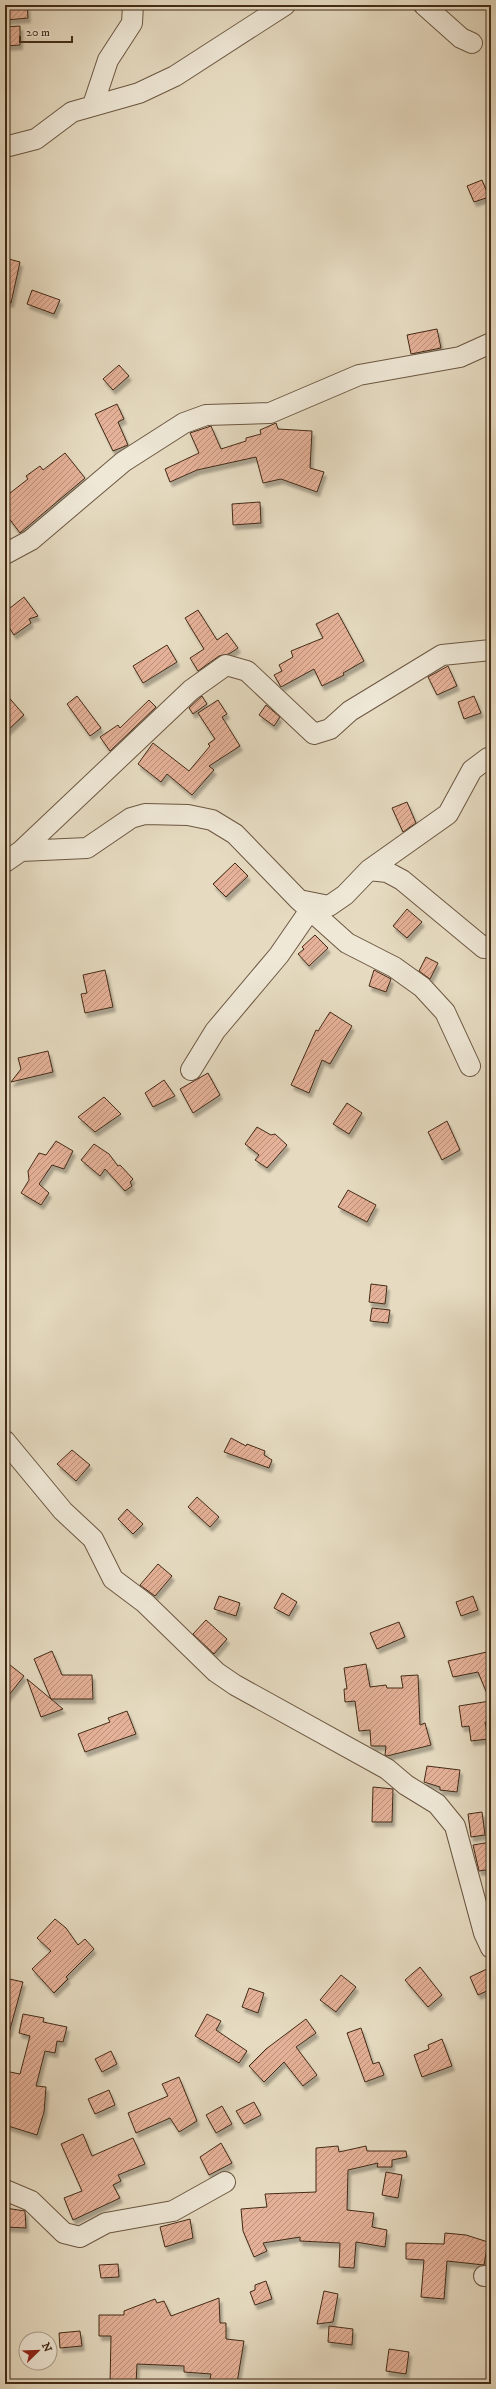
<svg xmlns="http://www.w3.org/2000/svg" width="496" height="2389" font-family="'IM FELL DW Pica',serif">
	<defs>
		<pattern id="building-hatch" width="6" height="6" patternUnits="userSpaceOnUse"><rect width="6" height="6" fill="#e5b198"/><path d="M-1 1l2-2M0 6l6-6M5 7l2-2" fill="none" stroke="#bb907b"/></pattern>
		<filter id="shadow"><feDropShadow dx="2.5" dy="4.5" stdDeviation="1" flood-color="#0004"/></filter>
	</defs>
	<rect width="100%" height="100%" fill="#e6dbc1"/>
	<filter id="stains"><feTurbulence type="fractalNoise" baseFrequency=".005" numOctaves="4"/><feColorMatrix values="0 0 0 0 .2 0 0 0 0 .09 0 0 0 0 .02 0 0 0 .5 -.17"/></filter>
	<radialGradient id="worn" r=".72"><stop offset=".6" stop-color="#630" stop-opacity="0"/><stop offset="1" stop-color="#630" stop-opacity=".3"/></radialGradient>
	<path fill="url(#building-hatch)" stroke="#432b17" filter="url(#shadow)" d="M27,5L28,18L7,20L6,6Z
		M20,26V45L5,46V27Z
		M482,180L489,197L474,202L467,186Z
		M5,258L20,262L11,303L5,302Z
		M32,290L60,300L54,314L27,304Z
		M437,329L441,348L411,354L407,335Z
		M119,365L129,376L113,390L103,379Z
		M117,404L124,419L118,422L128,445L113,451L95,414Z
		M276,423L278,429L312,431L310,468L324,472L317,492L281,479L263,483L256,457L197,470L170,482L165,469L199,453L190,433L211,426L221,449L246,441V438L261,434L260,430Z
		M65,453L85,478L20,533L5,513V497L28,479L26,476L40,466L43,470Z
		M260,502L261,523L233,525L232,504Z
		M24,597L38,616L29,619L31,623L14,635L5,621V612Z
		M198,610L217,640L227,633L238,648L229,654L219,656L198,671L190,658L204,649L185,618Z
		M338,613L364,661L343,673L344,675L322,686L314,669L281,687L274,675L282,671L279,665L293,657L291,651L323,638L316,624Z
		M167,645L177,662L143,683L133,666Z
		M448,666L457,686L437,695L428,677Z
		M5,693L24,715L5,733Z
		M77,696L101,728L90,736L67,704Z
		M202,696L207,704L193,714L189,708Z
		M474,696L481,713L464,719L458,702Z
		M149,700L156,707L110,751L100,737L118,725L120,728Z
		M218,700L227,714L222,717L240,746L209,766L214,770L192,795L167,774L161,782L138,764L153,743L189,771L210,746L208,744L215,739L198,713Z
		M266,705L280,717L274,726L259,715Z
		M407,802L416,823L403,832L392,808Z
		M235,863L248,876L226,897L213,884Z
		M407,909L422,922L407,938L393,926Z
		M315,935L328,948L309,966L298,954L304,949L302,947Z
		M426,957L438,963L430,979L419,971Z
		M105,970L113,1007L85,1013L81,994L87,993L83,975Z
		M374,970L391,979L386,992L369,986Z
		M330,1012L352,1026L330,1064L322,1060L309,1093L291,1085L316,1030L318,1031Z
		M48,1051L53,1072L11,1082L21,1069L18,1058Z
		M208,1073L220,1095L193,1113L180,1089Z
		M164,1080L175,1096L153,1107L145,1093Z
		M104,1097L121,1114L95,1132L78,1117Z
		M347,1103L362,1113L349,1134L333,1124Z
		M447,1121L460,1150L442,1160L428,1132Z
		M257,1127L271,1135L275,1134L287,1145L267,1168L255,1160L259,1155L245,1144Z
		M56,1141L73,1151L64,1169L52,1165L39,1184L49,1193L41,1205L21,1193L29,1180L28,1171L39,1153L46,1155Z
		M94,1144L109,1154L118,1166L120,1165L133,1179L130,1182L132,1186L125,1191L105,1169L100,1176L81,1160Z
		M348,1190L376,1205L367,1222L338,1207Z
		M371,1284L387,1286L385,1304L369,1302Z
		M372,1308L390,1310L388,1323L370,1321Z
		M231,1438L246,1446L247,1444L265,1451L264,1455L272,1460L269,1468L224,1452Z
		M72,1450L90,1465L76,1481L57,1464Z
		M197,1497L219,1517L210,1527L188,1507Z
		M127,1509L143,1524L133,1534L118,1519Z
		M158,1564L172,1576L155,1596L140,1585Z
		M282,1593L297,1602L289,1616L274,1608Z
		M219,1596L240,1603L236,1616L214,1609Z
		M473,1596L478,1610L461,1616L456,1602Z
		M206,1620L227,1639L214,1654L193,1634Z
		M399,1622L405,1637L377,1649L370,1633Z
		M52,1651L62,1675H92L93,1699H51L63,1709L41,1717L27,1679L51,1699L34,1659Z
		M491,1651V1722H485L488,1739L471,1741L469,1726L462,1727L459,1706L490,1701L478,1672L453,1677L448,1661Z
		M5,1661L24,1676L5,1700Z
		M366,1664L370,1687L386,1685L387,1688H403L401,1676L418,1675L420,1725L425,1723L431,1745L387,1756L385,1755L386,1746H371L370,1730L359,1731L355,1701L345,1702L344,1689H347L344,1668Z
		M127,1711L136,1734L85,1752L78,1734L110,1722L108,1718Z
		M427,1766L460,1770L457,1792L440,1790V1787L424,1782Z
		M373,1787L393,1789L392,1822H372Z
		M482,1812L485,1835L471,1837L468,1814Z
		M491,1842V1869L479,1871L473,1845Z
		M55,1919L66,1928L78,1945L85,1939L94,1949L66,1977L68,1979L54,1993L32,1969L51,1951L37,1938Z
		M420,1967L442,1995L428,2007L405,1980Z
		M491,1967V1989L478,1995L470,1977Z
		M341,1975L356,1987L336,2012L320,2000Z
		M5,1978L23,1982L9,2033L5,2032Z
		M249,1988L264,1993L258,2013L242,2007Z
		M23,2014L44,2018L43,2022L67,2027L63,2042L57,2041L55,2053L45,2051L36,2086L46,2087L44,2112L37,2135L5,2125V2071L20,2074L30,2036L19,2033Z
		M207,2014L221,2021L216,2030L247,2051L239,2063L195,2036Z
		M306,2019L316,2033L296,2047L317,2075L303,2086L284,2062L264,2082L249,2066L266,2049Z
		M361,2028L373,2064L379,2062L384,2075L365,2082L347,2033Z
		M442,2039L452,2066L422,2077L414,2055L429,2049L428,2045Z
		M111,2051L117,2064L102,2072L95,2059Z
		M179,2077L197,2121L179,2132L170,2118L136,2133L128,2113L168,2096L162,2084Z
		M109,2090L115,2105L95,2114L88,2099Z
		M254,2102L261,2115L244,2124L236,2111Z
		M222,2106L232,2124L216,2133L206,2115Z
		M83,2134L92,2156L133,2138L145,2164L118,2175L121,2181L113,2185L120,2198L73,2220L64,2198L82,2191L61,2144Z
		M221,2143L232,2163L209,2175L200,2157Z
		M338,2146L339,2152L366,2146L367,2151H406L407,2157L392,2160V2167H377L378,2163L348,2170L347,2210L374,2213L372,2227L387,2230L385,2247L356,2242L354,2268L339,2267L340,2243L300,2241V2237L263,2243L267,2251L254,2257L243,2231L241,2209L267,2207L265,2194L316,2192V2148Z
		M386,2172L402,2175L398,2198L382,2195Z
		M5,2208L25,2211L26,2228L5,2227Z
		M190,2219L193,2238L165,2247L160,2227Z
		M445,2233L466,2235L488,2242L484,2265L447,2261L444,2299L421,2297L424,2260L406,2259V2243L444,2244Z
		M118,2264L119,2277L101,2278L99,2265Z
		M266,2281L272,2299L255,2305L250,2292L255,2290V2285Z
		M324,2291L338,2294L333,2322L317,2324Z
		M219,2298L220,2323H226V2339L244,2341L237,2383L210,2379L211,2374L184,2372V2366L137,2364L136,2384H110L111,2336H99V2315H124V2311L155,2299L157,2303L164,2301L171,2316Z
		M329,2326L353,2329L352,2345L328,2342Z
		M80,2331L82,2346L60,2348L59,2333Z
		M389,2349L409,2352L406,2374L386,2371Z"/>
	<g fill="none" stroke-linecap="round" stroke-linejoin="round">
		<g stroke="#6c5742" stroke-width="22">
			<path id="minor" d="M424,5L461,38L472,43
				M93,105L108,60L132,23L133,5
				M5,147L36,139L72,112L139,93L175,76L285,5
				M5,554L31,540L123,462L184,423L206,415L270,413L359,375L460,357L491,343
				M21,851L87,848L131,818L145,814L188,815L212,820L235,834L299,900L347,943L394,967L422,987L445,1012L470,1066
				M5,862L21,851L191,690L226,665L247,671L314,734L330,729L350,711L442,655L491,650
				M369,870L387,872L402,880L484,948L491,945
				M299,900L329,906L345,895L369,870L448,814L472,770L488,758H491
				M191,1070L215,1031L279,955L310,910
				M5,1441L63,1511L93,1539L113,1579L145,1603L216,1672L235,1685L387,1769L406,1785L437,1804L455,1826L484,1933L491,1948
				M5,2190L31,2201L64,2233L80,2237L106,2223L173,2211L225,2182
				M484,2276H491"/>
		</g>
		<use href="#minor" stroke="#efe8d7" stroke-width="20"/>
	</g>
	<rect width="496" height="2389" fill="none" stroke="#e6dbc1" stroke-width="20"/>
	<rect x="6" y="6" width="484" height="2377" fill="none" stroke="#432b17" stroke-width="2"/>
	<rect x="10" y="10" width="476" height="2369" fill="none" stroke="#432b17"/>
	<g transform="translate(38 2351) rotate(67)"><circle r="19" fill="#efe8d7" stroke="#aa9c8a"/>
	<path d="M0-3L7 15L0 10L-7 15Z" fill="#8f2418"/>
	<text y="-6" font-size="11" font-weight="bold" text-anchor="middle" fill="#432b17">N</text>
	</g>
	<path d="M20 36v6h52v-6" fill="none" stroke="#432b17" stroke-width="2"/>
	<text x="26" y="36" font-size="12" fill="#432b17" stroke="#efe8d7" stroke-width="3" paint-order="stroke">20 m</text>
	<rect width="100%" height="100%" filter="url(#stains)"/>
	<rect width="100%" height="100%" fill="url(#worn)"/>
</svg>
